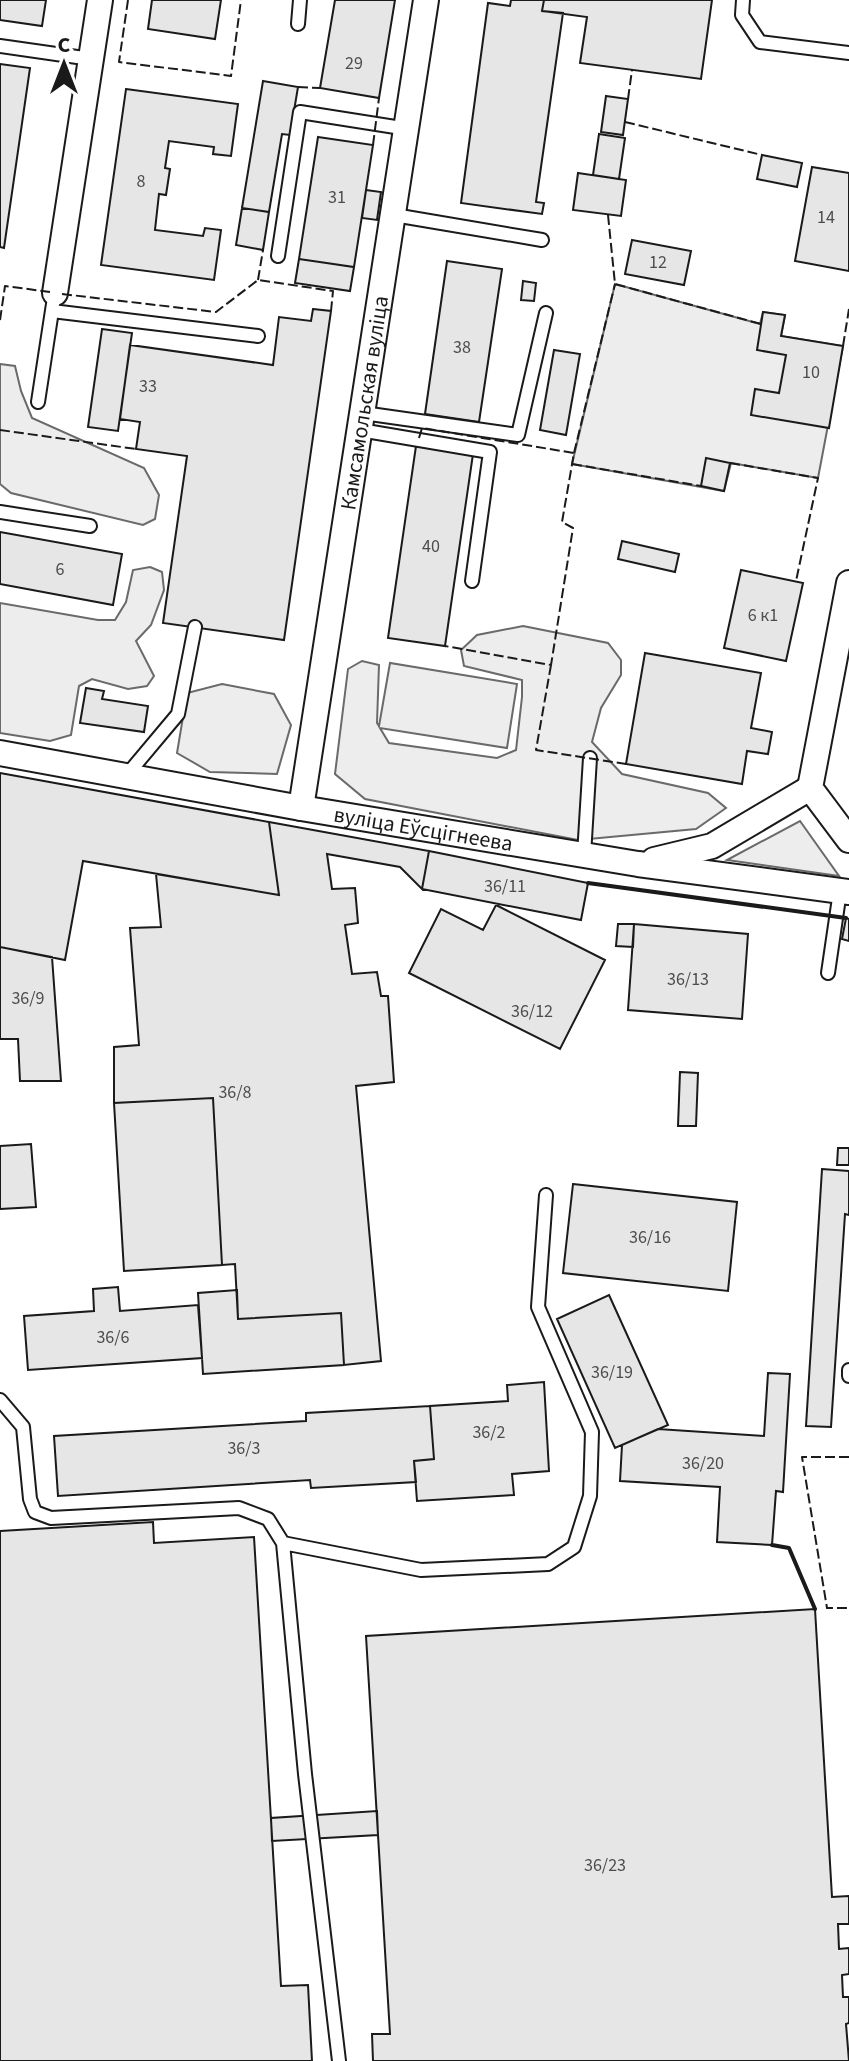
<svg xmlns="http://www.w3.org/2000/svg" width="849" height="2061" font-family="'Source Sans 3',sans-serif">
	<rect width="100%" height="100%" fill="#fff"/>
	<path fill="#ededed" stroke="#6a6a6a" stroke-width="2" d="M615,284L760,324L763,312L785,315L781,336L843,346L818,478L731,463L724,491L572,464Z
		M0,364L15,366L21,391L32,418L144,468L159,495L155,519L143,525L11,493L0,484Z
		M150,567L162,572L164,590L151,625L136,641L154,676L147,686L128,689L92,679L79,686L71,735L50,741L0,733V603L98,620H115L126,602L133,570Z
		M523,626L608,643L621,660V675L601,708L592,742L622,774L708,793L726,808L696,829L578,840L365,799L335,774L348,669L362,661L379,665L377,723L379,726L390,663L517,684L507,748L380,728L389,743L497,758L516,750L522,697V680L464,666L461,650L477,635Z
		M222,684L274,694L291,725L277,774L210,772L177,753L187,693Z
		M800,821L839,876L727,860Z"/>
	<path fill="#e6e6e6" stroke="#1a1a1a" stroke-width="2" d="M0,0H46L42,26L0,20Z
		M152,0H221L215,39L148,29Z
		M335,0H395L379,98L320,88Z
		M511,0H544L542,11L563,13L536,202L544,203L542,214L461,203L488,3L510,6Z
		M544,0H712L701,79L580,63L587,17L542,11Z
		M0,64L30,68L4,248L0,247Z
		M263,81L298,87L290,135L282,134L269,212L242,208Z
		M126,89L238,104L231,156L213,154L214,147L169,141L165,168L170,169L166,195L159,194L155,230L203,236L205,228L221,230L214,280L101,265Z
		M606,96L628,99L623,135L601,132Z
		M599,134L625,138L619,179L593,175Z
		M318,137L373,145L354,267L299,259Z
		M762,155L802,163L797,187L757,179Z
		M812,167L849,173V271L795,261Z
		M578,173L626,180L621,216L573,210Z
		M366,190L381,192L377,220L362,218Z
		M242,208L269,212L263,250L236,245Z
		M632,240L691,251L684,285L625,274Z
		M299,259L354,267L350,291L295,283Z
		M447,261L502,269L479,422L425,414Z
		M523,281L536,283L534,301L521,300Z
		M313,309L331,311L284,640L163,623L187,456L136,449L140,422L120,419L130,345L273,365L279,317L311,321Z
		M763,312L785,315L781,336L843,346L829,428L751,415L755,389L779,393L786,355L757,350Z
		M102,329L132,333L118,431L88,427Z
		M554,350L580,354L566,435L540,430Z
		M416,446L473,454L445,646L388,638Z
		M706,458L730,463L724,491L701,486Z
		M0,532L122,554L113,605L0,584Z
		M622,541L679,554L675,572L618,559Z
		M741,570L803,583L786,661L724,648Z
		M645,653L761,673L751,728L772,732L768,754L747,751L742,784L626,764Z
		M86,688L104,691L102,699L148,706L144,732L80,723Z
		M0,773L269,822L279,895L83,861L65,960L0,947Z
		M269,822L429,851L422,889L400,867L327,854L332,889L355,888L358,923L345,925L352,974L377,972L381,996H388L394,1082L356,1086L381,1361L344,1365L341,1313L238,1319L235,1264L222,1265L213,1098L114,1103V1047L139,1045L130,928L161,927L156,874L279,895Z
		M429,851L588,883L581,920L422,889Z
		M496,905L605,960L560,1049L409,973L441,909L483,930Z
		M846,918L849,919V941L842,939Z
		M618,924H634L633,947L616,946Z
		M634,924L748,934L742,1019L628,1010Z
		M0,947L52,957L61,1081H20L18,1039H0Z
		M680,1072L698,1073L696,1126H678Z
		M213,1098L222,1265L124,1271L114,1103Z
		M31,1144L36,1207L0,1209V1146Z
		M838,1148H849V1165H837Z
		M822,1169L849,1171V1215L845,1214L831,1427L806,1426Z
		M573,1184L737,1202L728,1291L563,1273Z
		M118,1287L120,1311L198,1305L202,1358L28,1370L24,1316L94,1311L93,1289Z
		M237,1290L238,1319L341,1313L344,1365L203,1374L198,1293Z
		M609,1295L668,1425L615,1448L557,1319Z
		M768,1373L790,1374L783,1492L776,1491L772,1545L717,1542L720,1487L620,1481L622,1445L658,1429L764,1436Z
		M544,1382L549,1471L512,1474L514,1495L417,1501L414,1461L434,1459L430,1406L508,1401L507,1385Z
		M430,1406L434,1459L414,1461L416,1482L311,1488L310,1480L58,1496L54,1436L306,1421V1413Z
		M153,1522L154,1543L254,1537L281,1986L308,1985L312,2061H0V1531Z
		M815,1609L832,1897L849,1896V1924H838L839,1949L849,1948V1974L842,1975L843,1997H849V2023L846,2024L849,2061H373L372,2034H390L366,1636Z
		M377,1811L378,1835L272,1841L271,1818Z"/>
	<g fill="none" stroke-linecap="round" stroke-linejoin="round">
		<g stroke="#1a1a1a" stroke-width="16">
			<path id="service" d="M743,0L742,15L760,42L849,53
				M298,24L300,0
				M0,46L91,59
				M394,215L542,240
				M278,256L300,112L408,129
				M52,311L258,336
				M38,402L53,304
				M363,413L518,435L546,313
				M360,430L490,452L472,581
				M0,512L90,526
				M126,776L178,714L195,627
				M584,855L590,758
				M828,973L840,891
				M849,1370V1376
				M0,1400L23,1427L30,1499L35,1512L51,1518L239,1508L268,1519L283,1543L305,1774L339,2061
				M283,1543L421,1570L548,1564L574,1547L590,1496L592,1432L538,1307L546,1195"/>
		</g>
		<g stroke="#1a1a1a" stroke-width="28">
			<g id="minor">
				<path d="M55,293L100,0"/>
				<path d="M849,583L810,788L849,840"/>
				<path id="s1" d="M0,753L301,808L638,864L849,892"/>
				<path id="s2" d="M301,808L426,0"/>
				<path d="M654,860L712,846L810,788"/>
			</g>
		</g>
		<use href="#service" stroke="#fff" stroke-width="12"/>
		<use href="#minor" stroke="#fff" stroke-width="24"/>
		<path stroke="#1a1a1a" stroke-width="2" stroke-dasharray="10 4" stroke-linecap="butt" d="M128,0L119,62L231,76L241,0
			M298,87L320,88
			M628,99L632,70
			M625,122L762,155
			M373,145L379,98
			M608,215L615,284L761,324
			M258,280L263,250
			M62,294L216,312L258,280L333,291L331,311
			M0,320L5,286L50,292
			M843,346L849,309
			M0,430L136,449
			M419,438L422,428L574,453L562,522L573,528L551,665L445,646
			M574,453L615,284
			M730,463L818,478L796,581
			M572,464L701,486
			M551,665L536,750L626,764
			M849,1457H802L827,1608H849"/>
		<path stroke="#1a1a1a" stroke-width="4" d="M588,883L846,918
			M772,1545L789,1548L815,1609"/>
	</g>
	<g text-anchor="middle" stroke-width="6" stroke-linejoin="round" paint-order="stroke">
		<g font-size="18" fill="#4d4d4d">
			<text x="354" y="69">29</text>
			<text x="141" y="187">8</text>
			<text x="337" y="203">31</text>
			<text x="826" y="223">14</text>
			<text x="658" y="268">12</text>
			<text x="462" y="353">38</text>
			<text x="811" y="378">10</text>
			<text x="148" y="392">33</text>
			<text x="431" y="552">40</text>
			<text x="60" y="575">6</text>
			<text x="763" y="621">6 к1</text>
			<text x="505" y="892">36/11</text>
			<text x="688" y="985">36/13</text>
			<text x="28" y="1004">36/9</text>
			<text x="532" y="1017">36/12</text>
			<text x="235" y="1098">36/8</text>
			<text x="650" y="1243">36/16</text>
			<text x="113" y="1343">36/6</text>
			<text x="612" y="1378">36/19</text>
			<text x="489" y="1438">36/2</text>
			<text x="244" y="1454">36/3</text>
			<text x="703" y="1469">36/20</text>
			<text x="605" y="1871">36/23</text>
		</g>
		<g font-size="22" fill="#1a1a1a" stroke="#fff">
			<text dy="8" stroke="none"><textPath href="#s2" startOffset="410">Камсамольская вуліца</textPath></text>
			<text dy="8" stroke="none"><textPath href="#s1" startOffset="430">вуліца Еўсцігнеева</textPath></text>
		</g>
	</g>
	<g transform="translate(64 64)" stroke="#ffffff" stroke-width="6" paint-order="stroke">
	<path d="M0-6L14 30L0 20L-14 30Z" fill="#1a1a1a"/>
	<text y="-12" font-size="22" font-weight="bold" text-anchor="middle" fill="#1a1a1a">С</text>
	</g>
</svg>
